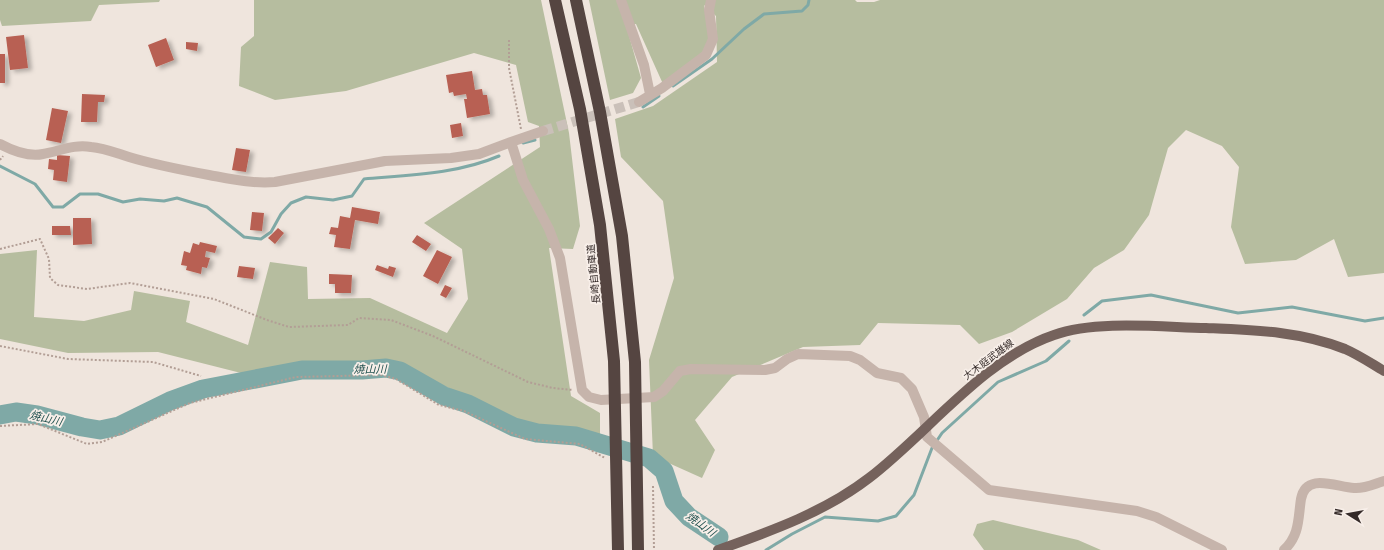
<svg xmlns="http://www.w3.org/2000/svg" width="1384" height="550" font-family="'Fira Sans Condensed','Noto Sans JP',sans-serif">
	<defs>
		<filter id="shadow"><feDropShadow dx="4" dy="2.5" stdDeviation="2" flood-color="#0004"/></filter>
	</defs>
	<rect width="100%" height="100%" fill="#efe5dd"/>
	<path fill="#b6bd9f" d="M0,0H160L159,2L99,5L91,21L2,26L0,20Z
		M254,0H541L569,133L580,226L573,249L549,248L571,396L600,413V436L531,427L400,365H286L241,373L158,352L68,353L0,339V254L37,250L34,317L84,321L131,310L134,291L190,301L186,322L248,345L270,262L307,267L308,299L370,298L447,333L468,299L462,249L424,223L540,147L539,126L528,122L516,65L474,53L346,91L275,100L239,86L241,47L254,36Z
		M589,0H855L857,2H874L880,0H1384V273L1348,277L1334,239L1296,260L1245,264L1231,227L1239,167L1222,146L1186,130L1168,148L1149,215L1124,250L1094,268L1067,299L1012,332L979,344L960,325L878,323L860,345L803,347L732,377L695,420L715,450L702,478L653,456L649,360L674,278L663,201L621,157L615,119L653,106L717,62L716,16L704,5L710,39L703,52L663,84L636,24L626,25L641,78L633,93L610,100Z
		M993,520L1078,540L1101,550H984L973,535L977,524Z"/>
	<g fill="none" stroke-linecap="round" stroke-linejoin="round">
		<path stroke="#7fa9a6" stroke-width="3" d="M673,86L712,59L744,29L764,14L802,11L808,5L809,0
			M643,107L659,96
			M523,143L535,140
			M0,166L35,184L53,207H63L80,194H98L123,202L140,199L164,201L177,198L207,207L244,237L261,239L271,232L281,214L291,203L306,197L333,200L352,196L364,179C410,175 457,174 499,156
			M1084,315L1102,301L1151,295L1238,313L1292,307L1365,321L1384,318
			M766,550L792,534L825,517L878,521L896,516L914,495L932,448L942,433L998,382L1046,361L1069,341"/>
		<path stroke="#7fa9a6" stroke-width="19" d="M0,415L16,412L37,415L82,427L100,430L119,426L170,401L203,389L302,370H362L386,368L400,371L444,396L468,404L514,427L537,433L576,436L649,458L664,471L674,501L689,517L719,537"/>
	</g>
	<path fill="#b86052" filter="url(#shadow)" d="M24,35L28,68L10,70L6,37Z
		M166,38L174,60L156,67L148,45Z
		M186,42L198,43L197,51L186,49Z
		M0,54H5V83H0Z
		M472,71L475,90L482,89L483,95H487L490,114L467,118L464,99H467L466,94L454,96L453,92L449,93L446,75Z
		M82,94L105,95L104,102H98L97,122H81Z
		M52,108L68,111L61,143L46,140Z
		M461,123L463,136L452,138L450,125Z
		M236,148L250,150L246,172L232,170Z
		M57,155L70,156L67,182L53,180L54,170L48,169L49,159L57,160Z
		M352,207L380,212L378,224L355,220L350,249L334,247L336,235L329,234L331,227L338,228L340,216L350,218Z
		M252,212L264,213L262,231L250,230Z
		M73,218H91L92,244L73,245Z
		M52,226H70L71,235H52Z
		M278,228L284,233L275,244L268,238Z
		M417,235L431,244L426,251L412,242Z
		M200,242L217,246L215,253L206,251L205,257L210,258L207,268L202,267L201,274L186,270L187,266L181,265L184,251L190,253L193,243L199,245Z
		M437,250L452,257L438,284L423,276Z
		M377,265L388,269L389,266L396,268L393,277L375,270Z
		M239,266L255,268L253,279L237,277Z
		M329,274L352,275L351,293H335V284H329Z
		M445,285L452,288L446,298L440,295Z"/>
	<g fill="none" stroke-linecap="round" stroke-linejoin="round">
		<path stroke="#cac0b9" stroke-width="10" stroke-dasharray="10 5" stroke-linecap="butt" d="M543,131L639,102"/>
		<path stroke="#b29e95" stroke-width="2" stroke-dasharray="2 2" stroke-linecap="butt" d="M509,40V68L521,129
			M0,160L3,156
			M0,249L40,239L49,259L50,278L58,285L87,289L130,283L214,299L267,320L289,327L348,325L359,318L391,320L433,336L528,382L553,388L573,390
			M0,346L68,359L153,362L201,376
			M0,426L38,424L87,444L102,442L190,403L296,377L382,375L396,379L439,405L464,411L525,439L580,444L605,458
			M653,486L654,550"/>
		<path stroke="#c6b4ab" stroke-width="10" d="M621,0L644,65L650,94
			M639,102L662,88L706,55L713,39L709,10L711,0
			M511,142L523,180L549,229L560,258L582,390L589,397L601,400L654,397L663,391L680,371L691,369L765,370L775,368L787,359L798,354L850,356L860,360L877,373L901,378L912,389L924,417L927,437L989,490L1137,511L1156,517L1222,550
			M0,144C13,151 28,157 43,154C60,151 74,144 91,147C104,148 116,153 129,157C155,165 182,170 209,175C231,179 253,184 275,182L385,161L451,158L479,154L511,142L543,131
			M1284,550C1300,535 1298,518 1301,499C1306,472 1336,487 1354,488C1364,489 1374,484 1384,481"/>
		<path stroke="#75625c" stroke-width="10" d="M718,550C771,531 825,512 869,478C928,433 983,359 1054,335C1096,320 1160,327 1206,328C1254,330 1300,331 1345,349C1359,355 1372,364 1384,371"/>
		<path stroke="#554541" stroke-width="12" d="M555,0L580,109L600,225L614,361L618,550
			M576,0L600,112L622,236L635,362L638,550"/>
	</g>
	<g text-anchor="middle" stroke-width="3.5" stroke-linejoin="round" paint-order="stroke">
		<g font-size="10" fill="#352b29" stroke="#f8efe9">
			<text transform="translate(593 274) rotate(-96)" y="4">長崎自動車道</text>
			<text transform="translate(988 359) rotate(-37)" y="4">大木庭武雄線</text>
		</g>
		<g font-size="11" font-style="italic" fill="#235250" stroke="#f8efe9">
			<text x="370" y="373">焼山川</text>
			<text transform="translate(46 418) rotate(13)" y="4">焼山川</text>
			<text transform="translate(701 524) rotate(36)" y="4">焼山川</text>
		</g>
	</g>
	<g transform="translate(1348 514) rotate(281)" stroke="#f8efe9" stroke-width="3" paint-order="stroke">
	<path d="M0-3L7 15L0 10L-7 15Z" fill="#352b29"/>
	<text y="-6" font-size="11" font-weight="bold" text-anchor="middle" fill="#352b29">N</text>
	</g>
</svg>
